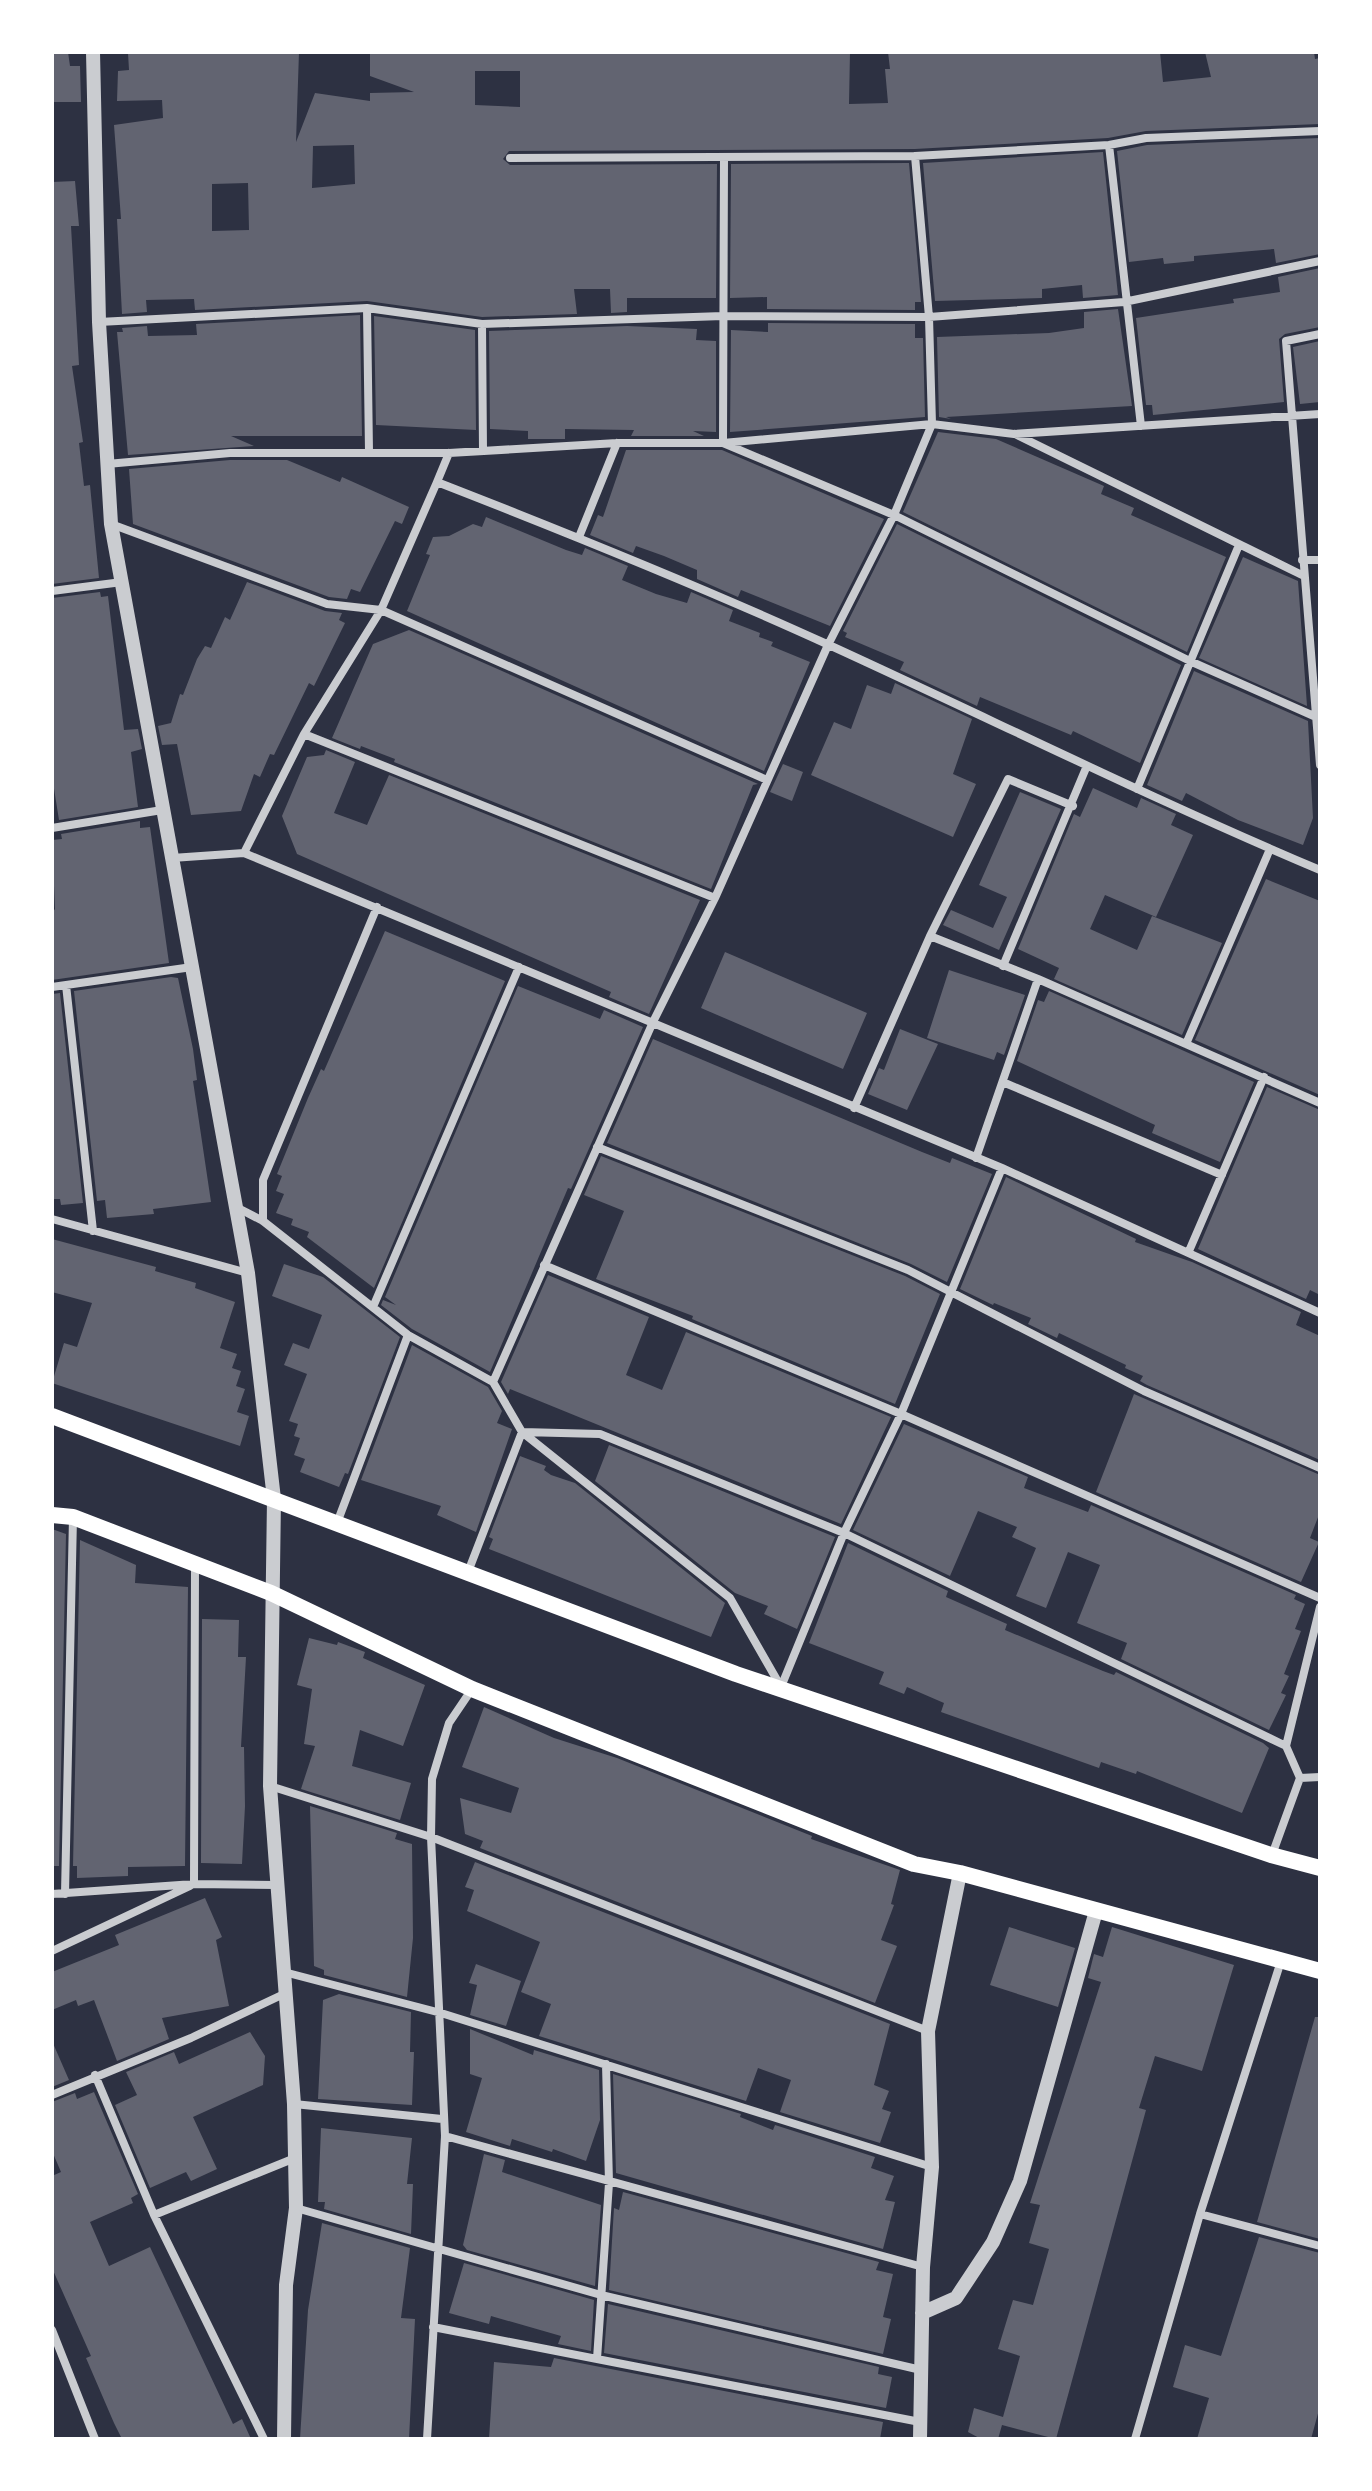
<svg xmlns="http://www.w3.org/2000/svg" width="1372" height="2491" font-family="'Open Sans',sans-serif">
	<rect width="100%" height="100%" fill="#2d3142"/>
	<path fill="#626471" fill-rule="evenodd" d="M53,52H68L70,66H80L81,102H52Z
		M299,52L296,142L315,93L370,101V93L414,92L370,76V52H850L849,104L888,103L885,69H890L888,52H1160L1163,82L1211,77L1205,52H1314L1315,59L1320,58V124L1146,131L1108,138L915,149L509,151L503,159L510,165L717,164L716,298H627V312L611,313L610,289H574L577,314L482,317L367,301L195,310L194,299L146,300L147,312L122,314L117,219H121L114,125L163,118L162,100L117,101L118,71L129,70L128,53ZM475,71H520V107L475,105ZM354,145L355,184L312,188L313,146ZM248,183L249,230L212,231V184Z
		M1320,138V254L1276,263L1274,249L1194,256V261L1164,264L1163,258L1129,262L1117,151L1147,145Z
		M1103,152L1118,295L1083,298L1082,285L1042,289V298L935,301L923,163Z
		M909,163L921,302H915V310L767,309V297L730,298L731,164Z
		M75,181L79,226H71L79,365L72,366L83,442L79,443L84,486L90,485L99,578L52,584V182Z
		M1320,268V327L1285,334L1279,339L1284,402L1153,415L1152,405H1146L1136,318L1234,303L1233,299L1280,292L1278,277Z
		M1118,309L1132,406L946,417L951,419L939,417L937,337L1049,333L1084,328V312Z
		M360,315L362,436H231L254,446L128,455L117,332H123L122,328L147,326L148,336L197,335L196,324Z
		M374,316L475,330L476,430L376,425Z
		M768,323L915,324V338H923L925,417L730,432L731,330L768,332Z
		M627,326L697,329L696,340L716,341V432L693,431L704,436H631L634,430L565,429V439H528V431L490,429L489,331Z
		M1320,341V402L1300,404L1293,347Z
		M938,432L996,439L1104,486L1101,494L1134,508L1131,515L1226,557L1187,652L903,512Z
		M626,450H722L884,519L830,626L741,590L738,597L697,579V570L664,556L636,546L633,553L590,535L598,515L603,517Z
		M230,460H287L340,482L342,477L409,507L402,524L395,521L360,592L351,589L347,599L329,597L133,524L129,469Z
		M486,517L566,550L582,555L585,548L628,566L622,580L656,594L687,603L691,592L733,610L729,621L760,633L759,637L773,642L771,646L810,662L764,771L407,611L430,555L426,554L433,537L449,536L473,524L482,527Z
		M897,524L1181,665L1140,763L1073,731L1071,735L980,697L977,706L900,670L904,662L845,637L847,633L843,631Z
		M1243,557L1298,581L1307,706L1199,658Z
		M247,582L325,611L342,613L339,620L345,623L314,686L309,683L274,755L270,754L260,777L254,774L241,811L191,815L177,744L162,745L158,726L171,723L180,694L183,695L197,659L205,646L211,648L225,617L230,620Z
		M100,592L101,597L108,596L124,730L138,729L142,749L131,752L138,807L59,820L52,776V598Z
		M409,630L758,784L753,785L711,889L394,762L395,759L361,746L360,749L332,738L373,644Z
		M1194,671L1308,721L1313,818L1303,845L1238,820L1186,793L1182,801L1147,785Z
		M895,683L972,719L953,774L976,784L953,837L811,775L834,722L851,729L867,685L891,694Z
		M326,750L355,762L334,813L367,825L389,775L700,900L649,1014L609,997L611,992L297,854L282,816L307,757L324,755Z
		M783,764L803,772L792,801L770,792Z
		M1093,788L1137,808L1141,798L1176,814L1171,825L1193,835L1156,917L1105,895L1090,929L1137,950L1152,916L1222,943L1182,1035L1054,979L1059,968L1018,949L1074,814L1080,817Z
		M1020,792L1061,809L999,950L943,925L951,910L993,928L1007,897L979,885Z
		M140,821V828L150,827L169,963L52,980V913L55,909L52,840L62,839L61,834Z
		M1266,879L1320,901V1095L1195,1040Z
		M385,931L505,981L374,1288L307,1237L309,1232L291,1225L293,1219L276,1213L284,1194L276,1191L282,1176L277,1174L308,1098L321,1069L324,1071Z
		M725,952L867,1013L843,1069L701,1008Z
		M949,970L1025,995L1004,1055L997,1052L994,1060L927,1038Z
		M171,977L178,978L193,1049L197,1080L193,1081L211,1202L153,1209L154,1214L107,1218L105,1200L97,1201L74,991Z
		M518,986L600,1019L604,1010L643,1027L571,1189L568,1188L490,1372L412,1329L381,1305L383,1300L396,1305L385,1297Z
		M1049,991L1254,1082L1220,1162L1152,1133L1155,1125L1017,1061L1038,1000L1044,1002Z
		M60,993L83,1203L61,1205L60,1199H52V994Z
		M900,1029L938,1044L907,1110L868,1094L879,1068L884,1070Z
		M653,1039L922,1152L950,1163L952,1158L992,1174L947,1282L911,1264L607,1143Z
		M1267,1087L1320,1110V1295L1310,1290L1306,1299L1198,1249Z
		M601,1156L905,1276L940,1294L895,1404L692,1319L693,1316L596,1279L624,1211L584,1195Z
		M1006,1177L1136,1239L1135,1242L1192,1262L1301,1312L1296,1325L1320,1336V1460L1147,1385L1140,1381L1143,1376L1125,1368L1126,1365L1059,1333L1057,1338L1028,1324L1031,1318L994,1303L993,1305L960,1289Z
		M52,1239L156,1267L155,1271L196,1283L195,1288L235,1302L220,1348L237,1354L232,1368L241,1371L236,1386L245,1389L237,1412L249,1416L240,1446L52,1383L64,1343L77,1347L92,1303L52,1292Z
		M284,1264L323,1277L400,1337L348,1474L345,1473L339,1487L300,1472L305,1459L294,1455L300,1438L294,1436L298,1424L289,1421L307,1374L284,1365L293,1343L309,1349L322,1315L272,1296Z
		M548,1275L649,1317L626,1375L662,1390L686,1332L891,1417L841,1524L510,1389L508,1394L501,1382Z
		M412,1345L488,1387L502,1411L497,1423L512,1429L476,1532L437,1515L441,1506L361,1480Z
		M1134,1394L1320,1475V1512L1310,1538L1319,1542L1301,1582L1096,1492Z
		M904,1424L1028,1477L1024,1488L1088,1512L1091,1505L1296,1595L1294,1599L1305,1604L1295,1629L1301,1631L1284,1674L1289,1676L1281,1693L1286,1695L1269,1730L1121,1659L1127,1643L1077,1623L1100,1565L1068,1552L1046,1608L1016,1596L1036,1548L1012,1537L1017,1527L978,1511L950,1576L853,1530Z
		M609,1445L835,1537L797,1629L764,1614L768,1606L735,1593L595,1481Z
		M520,1456L546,1466L544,1470L551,1475L575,1483L725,1603L711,1637L489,1549L493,1539L489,1537Z
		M52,1529L66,1534L59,1866H52Z
		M80,1540L136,1565L135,1583L188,1587L185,1866L128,1867V1876L77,1878V1866H73Z
		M848,1543L948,1591L946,1597L1007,1624L1005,1630L1103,1671L1114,1675L1116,1672L1263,1743L1269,1748L1242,1813L1137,1771L1136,1774L1101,1762L1099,1768L941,1712L944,1703L907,1687L904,1694L879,1684L884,1672L809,1643Z
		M202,1619L239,1620L238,1657H246L241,1747H244L245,1806L242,1864L201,1863Z
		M309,1638L337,1645L338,1642L365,1652L363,1658L425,1685L403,1746L360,1730L352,1766L411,1783L400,1820L301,1789L315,1746L304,1744L312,1689L297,1685Z
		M484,1707L554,1738L617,1758L812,1836L811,1839L900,1870L891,1904L894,1905L881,1940L897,1946L875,2003L480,1848L483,1841L465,1834L460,1798L511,1813L519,1788L462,1767Z
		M310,1806L397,1833L395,1839L412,1844L413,1938L407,1997L324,1975V1970L314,1966Z
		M475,1862L890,2024L874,2085L889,2091L882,2109L891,2112L880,2143L780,2112L791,2080L758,2068L746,2101L539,2036L551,2004L521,1992L540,1942L467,1911L474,1890L465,1887Z
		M205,1898L222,1937L216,1940L229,2006L162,2018L169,2039L117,2061L94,2000L78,2006L76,2000L52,2010V1972L119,1945L115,1935Z
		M1009,1927L1075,1948L1058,2007L990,1985Z
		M1112,1927L1234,1965L1202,2071L1155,2056L1139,2108L1146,2110L1056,2439L1002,2425L998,2439H981L968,2432L974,2408L1003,2417L1020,2356L998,2349L1013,2300L1033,2305L1049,2249L1029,2243L1040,2205L1030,2203L1101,1982L1088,1978L1094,1954L1103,1957Z
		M476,1964L521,1981L506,2026L470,2015L477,1985L469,1983Z
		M339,1994L411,2012L410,2052H414L412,2105L318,2099L323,2000Z
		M1315,2017H1320V2239L1257,2222Z
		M470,2029L533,2055L534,2050L599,2070L600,2120L586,2161L553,2149L552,2152L512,2139L510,2146L466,2132L482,2078L470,2074Z
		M250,2032L265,2056L263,2085L193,2117L217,2169L191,2181L186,2172L150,2188L115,2105L137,2095L126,2072L174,2052L179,2064Z
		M52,2041L69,2080L52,2087Z
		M613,2074L741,2114L740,2117L773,2130L775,2125L875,2157L871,2168L894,2176L885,2200L895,2202L883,2249L616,2173Z
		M94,2092L138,2194L131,2198L133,2203L90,2222L109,2266L150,2247L233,2424L242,2419L251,2439H122L114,2423L86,2358L91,2356L52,2268V2176L61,2172L52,2151V2102L75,2093L77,2099Z
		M321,2128L412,2138L407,2184H413L411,2234L324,2209L325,2202H318Z
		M484,2154L505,2160L502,2172L601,2205L595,2286L467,2250L463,2245Z
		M623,2192L879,2262L876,2270L893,2274L883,2317L891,2319L883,2354L609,2290L614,2208L619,2210Z
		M322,2223L410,2248L401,2318L415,2319L409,2439H300L308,2310Z
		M1259,2237L1320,2253V2406L1311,2439H1197L1209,2398L1173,2387L1185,2345L1221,2356Z
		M464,2263L594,2300L591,2351L558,2344L561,2336L491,2316L489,2324L449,2313Z
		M608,2304L879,2367L878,2374L892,2377L886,2408L604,2353Z
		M554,2358L883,2422L880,2439H489L494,2362L551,2367Z"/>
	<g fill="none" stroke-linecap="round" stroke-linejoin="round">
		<path stroke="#caccd0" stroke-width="8" d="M1109,145L1141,426
			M724,157L723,443L894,515L1192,662L1316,717
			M510,158L915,156L1109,145L1146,138L1320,131
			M367,308L369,452
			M99,322L367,308L482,324L723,316L929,317L1124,302L1320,261
			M482,324L483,451
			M1320,334L1286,341L1320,765
			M1015,434L1304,576
			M449,453L437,482C568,533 700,586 829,645C993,720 1154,800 1320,870
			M107,464L230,453H449L617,443H723L932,424L1014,434L1320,414
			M111,524L327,604L381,610L767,780
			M579,537L617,443
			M1302,560H1320
			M52,591L122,582
			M304,734L715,898
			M1137,789L1239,545
			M52,828L162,810
			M244,853L304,734L381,610L437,482
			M172,858L244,853L1002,1168L1320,1313
			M930,936L1038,979L1320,1103
			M1003,966L1086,768
			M66,985L93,1231
			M52,987L192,967
			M1186,1044L1270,849
			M1005,1083L1222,1175
			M854,1108L930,936L1008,779L1073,806
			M597,1147L908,1270L1144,1391L1320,1468
			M976,1158L1038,979
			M236,1207L263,1221L408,1335L493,1382L522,1432L730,1598L781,1687L844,1533L901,1414L1002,1168
			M52,1219L248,1273
			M263,1221V1180L377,907
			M1189,1251L1264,1077
			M544,1265L901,1414L1320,1598
			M373,1307L519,967
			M493,1382L653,1022L715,898L828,645L894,515L932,424L929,317L915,156
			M337,1523L408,1335
			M468,1572L522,1432L600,1434L844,1533L1286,1746L1300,1778L1320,1777
			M1286,1746L1320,1607
			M270,1786L431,1837L928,2031
			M1272,1855L1300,1778
			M194,1884L195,1566
			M52,1894L194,1884L277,1885
			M65,1894L73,1517
			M52,1951L190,1886
			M284,1972L441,2013L932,2167
			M95,2075L154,2215L264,2439
			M52,2095L191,2038L286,1993
			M294,2104L442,2119
			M445,2136L923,2267
			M296,2208L601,2295L921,2370
			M1200,2214L1320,2246
			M154,2215L295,2158
			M433,2327L920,2422
			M52,2330L95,2439
			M597,2359L609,2183L606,2064
			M427,2439L445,2136L431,1837L432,1779L449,1723L472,1689
			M1135,2439L1200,2214L1281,1961"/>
		<path stroke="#caccd0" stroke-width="14" d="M93,52L99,322L111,524L248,1273L274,1499L270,1786L294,2104L296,2208L286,2285L284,2439
			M922,2313L956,2298L993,2242L1020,2181L1096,1911
			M920,2439L923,2267L932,2167L928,2031L960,1873"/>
		<path stroke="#fff" stroke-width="16" d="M52,1416L736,1674L1271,1855L1320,1868
			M52,1515L73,1517L271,1593L472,1689L914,1864L960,1873L1320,1971"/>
	</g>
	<rect width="1372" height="2491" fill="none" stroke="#ffffff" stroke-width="108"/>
</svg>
